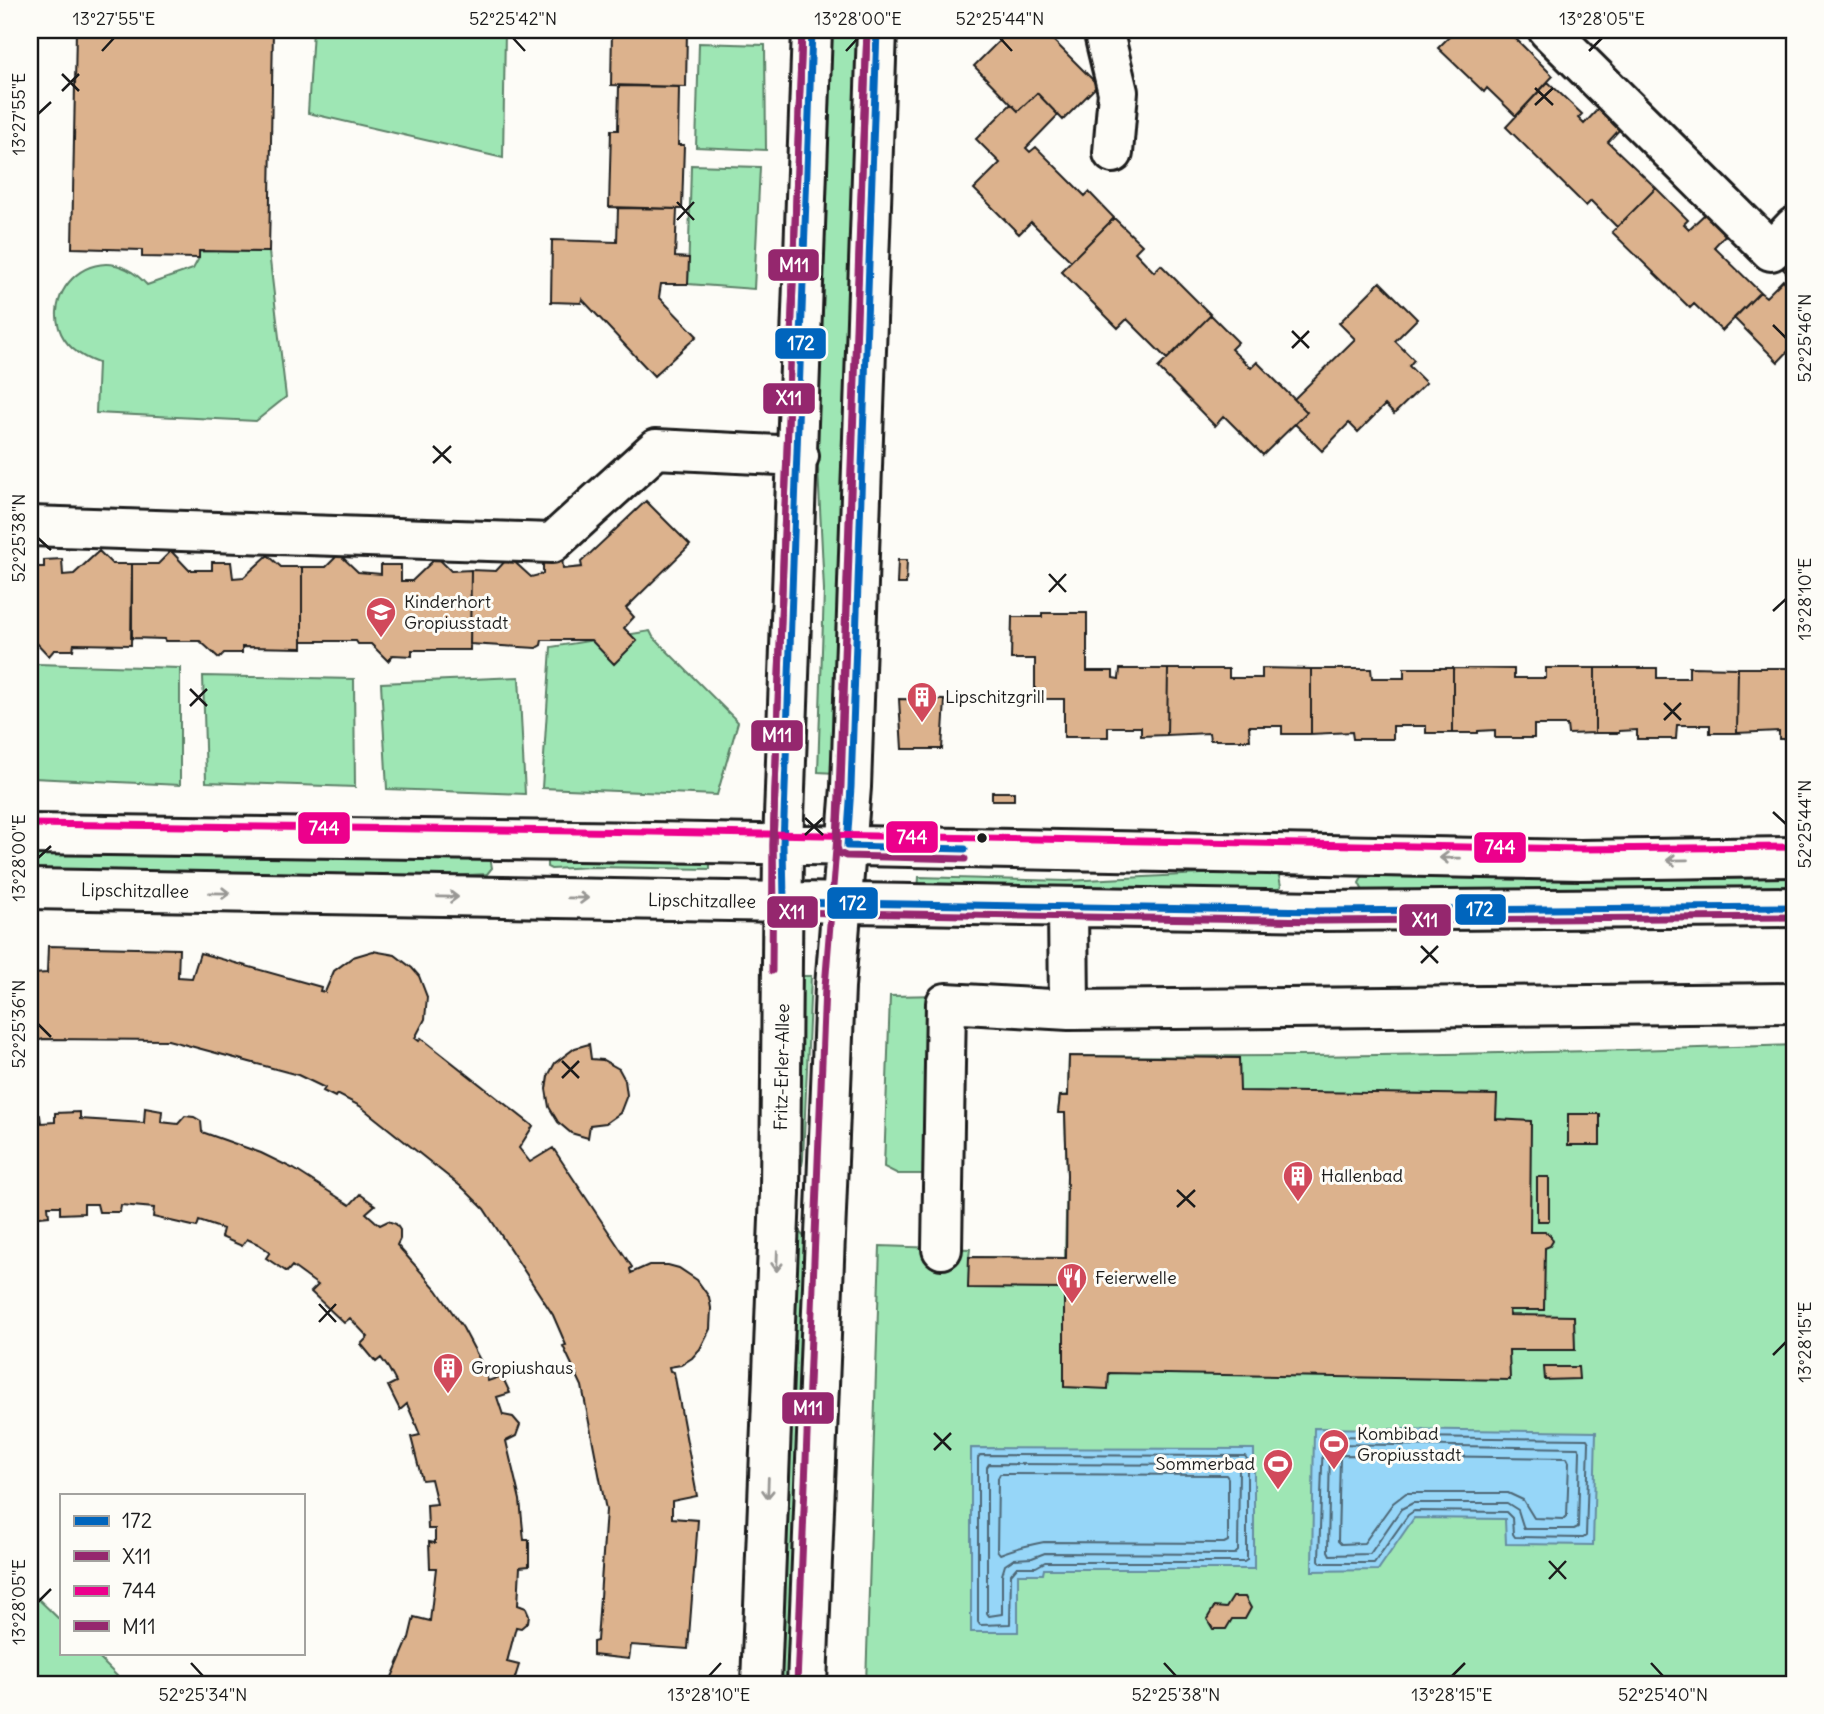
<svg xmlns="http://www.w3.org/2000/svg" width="1824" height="1714" font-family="Delius,sans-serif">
	<rect width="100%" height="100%" fill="#fdfcf7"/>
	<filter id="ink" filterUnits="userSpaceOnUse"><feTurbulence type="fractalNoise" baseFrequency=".0143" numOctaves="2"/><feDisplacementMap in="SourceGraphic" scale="14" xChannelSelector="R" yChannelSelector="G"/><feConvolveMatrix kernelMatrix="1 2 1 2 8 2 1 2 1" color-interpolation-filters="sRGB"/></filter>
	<g filter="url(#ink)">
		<path fill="#9ee6b4" stroke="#5d8168" stroke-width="2" d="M313,30H505L503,158L308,113Z
			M831,30H859L835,773L818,772L824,590L817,447Z
			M699,43L765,45L766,150L696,147Z
			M691,165L760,167L754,289L688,284Z
			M199,251L269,252L286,397L256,421L96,413L98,363C8,331 85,218 147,285L193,269L199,258Z
			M650,631L653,637L738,722L717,795L542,788L551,647Z
			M36,664L180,668V785L33,778Z
			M203,676L354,679L355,787L206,782Z
			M519,677L525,794L387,789L381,683Z
			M30,851L490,857L492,868L487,874L395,879L30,873Z
			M710,855V869L592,867L551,869L547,867V859Z
			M1260,871L1274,872L1279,876L1281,886L1277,892L918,891L919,877L1067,881Z
			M1364,874H1794V890L1364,893L1359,883Z
			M793,976H811L803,1160L802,1165L798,1167Z
			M941,995L929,1174H898L884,1167L890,996Z
			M1794,1045V1684H866L880,1246L970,1249L969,1257L1065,1258L1067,1175L1065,1113H1058L1060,1096L1068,1095L1069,1056C1311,1058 1553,1053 1794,1045Z
			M796,1228L807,1240L792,1684H776Z
			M30,1591L61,1621V1653H94L125,1684H30Z"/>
		<path fill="#96d6f8" stroke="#658ca0" stroke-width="2" d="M1314,1428L1596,1432L1593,1545L1506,1544L1505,1519L1414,1518L1378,1570L1312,1571Z
			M971,1448L1254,1449V1569H1044L1043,1574H1018V1632H971Z"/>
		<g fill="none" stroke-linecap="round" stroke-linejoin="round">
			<path stroke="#4d6674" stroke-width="2" d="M1323,1436L1587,1439L1589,1443L1586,1536L1583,1538L1515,1537L1513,1534L1512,1518L1506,1512L1414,1511L1408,1515L1374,1563H1321L1319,1560Z
				M1332,1444L1578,1448L1580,1451L1578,1527L1574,1529H1524L1518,1510L1507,1503H1413L1401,1509L1370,1554L1330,1555L1328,1551L1330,1448Z
				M980,1455L1245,1456L1247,1459V1560L1244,1562H1045L1036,1567H1017L1011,1574L1010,1624L980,1625L978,1622V1458Z
				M1342,1455L1567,1458L1569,1462L1567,1516L1564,1519L1534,1518L1523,1500L1508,1493H1406L1393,1503L1364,1543L1341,1544L1338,1541L1340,1458Z
				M989,1464L1236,1465L1239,1468L1238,1551L1235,1554L1045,1553L1032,1558L1014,1559L1005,1565L1002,1575V1614L989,1616L987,1613V1467Z
				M1000,1474L1226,1475L1228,1478V1541L1224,1543L1044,1542C1029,1545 1014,1548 1000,1554L997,1550L998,1478Z"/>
		</g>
		<path fill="#dcb28d" stroke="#1c1c1c" stroke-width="2" d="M76,30H273L269,252L199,251V258L142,257V250L72,248Z
			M612,30H687L686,87L611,85Z
			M990,30H1043L1098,85L1063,120L1037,93L1018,111L974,66L1000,40Z
			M1456,30H1507L1553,76L1516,116L1487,88L1484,92L1438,48Z
			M1548,82L1582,114L1578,118L1584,124L1600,107L1621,128L1608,142L1656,188L1617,227L1591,201L1586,206L1506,127Z
			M619,86L679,87L678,145H684L682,209L609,207L611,130H618Z
			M1037,93L1058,115L1026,148L1030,152L1036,147L1085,196L1089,192L1114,218L1071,261L1031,222L1019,234L974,189L1000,163L976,139L1011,104L1018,111Z
			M1656,188L1688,220L1684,224L1689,229L1706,213L1727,233L1714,247L1760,292L1722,331L1694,304L1690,308L1612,232Z
			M618,208L677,209L675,257L689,258L688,284H661L659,297L697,336L654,376L582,299L581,303L551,302L552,240L617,242Z
			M1114,218L1142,245L1135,252L1154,272L1161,265L1211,315L1167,359L1127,319L1118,328L1061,271Z
			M1794,259V345L1778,362L1734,318L1760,292L1766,297L1783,280L1785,282L1791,277L1783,269Z
			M1380,282L1417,319L1395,341L1414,360L1409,366L1426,383L1394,414L1385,405L1358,432L1349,423L1322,451L1295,424L1307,412L1294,399L1355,339L1339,323Z
			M1211,315L1238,342L1231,349L1251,368L1257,362L1307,412L1263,455L1224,416L1215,426L1158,368Z
			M646,501L690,545L626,608L634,617L624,628L637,641L614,664L591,640H542L541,645L536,648L470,644L471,570L496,571L509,557L531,577L543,574V556L562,554L563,569L582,567L581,562Z
			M99,551L112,564H132L131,645L74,644L73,650H54L49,656L33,639H30V567H44V560L62,559L63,575L74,574Z
			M171,551L189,570H212V562H231L233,578L244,577L268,555L281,567H302V648L242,647V653H224L219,658L200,641H165L164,639L132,638V564H158Z
			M339,554L358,572L381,574V565H401V581H412L437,557L451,571L471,570L470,650H412V656L393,655L388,661L371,644H358L356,641H302V567H326Z
			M898,560H907L906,584H897Z
			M1042,613H1087V671H1113V678L1119,679L1120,669H1168L1167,735L1141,736V727H1108V737H1064V699H1035V659H1011L1012,617H1042Z
			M1689,667L1738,668L1737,733H1710V725H1677L1676,739H1637V730L1619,731V733H1595V668H1657V678H1689Z
			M1262,668L1311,669V734H1282V726H1249L1250,740H1210L1209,733L1167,735L1168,669H1229V678H1262Z
			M1404,668H1453V733H1426V726H1393V739H1353L1352,732L1311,734V669H1371L1372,678H1404Z
			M1453,668L1514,669V678H1546V668H1595V733L1568,734L1567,725H1534V738H1495V730L1478,731V733H1453Z
			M1738,668H1794V739H1779V731L1737,733Z
			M899,699L945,700L942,749H902Z
			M992,792H1014V800H992Z
			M48,946L179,949L178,977L192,978L200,953L321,987L320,991L325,992L334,971L353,957L373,951L395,955L412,968L419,976L427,997L425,1019L415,1038L419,1041L421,1038L533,1126L519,1148L530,1162L553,1148L632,1267L630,1269L631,1273L649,1265H668L679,1268L697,1280L709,1297L711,1308L710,1329L700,1349L692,1358L681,1365L669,1367L670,1371L674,1372L697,1496L672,1501V1518L698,1520L688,1649L631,1645L629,1659L593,1655V1642L597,1641L606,1510L582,1386L563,1346L566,1345L553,1315L484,1209L464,1189L360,1106L337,1094L335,1097L323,1091L325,1088L298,1075L168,1040L44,1039L30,1042V963L33,974L47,973Z
			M589,1044L591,1059L603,1060L619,1069L625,1080L627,1095L620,1113L606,1123L590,1125L588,1138L571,1133L558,1122L549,1107L546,1089L548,1076L555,1063L575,1048Z
			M1069,1056L1239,1058L1240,1091L1497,1095L1496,1119L1531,1121L1530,1232H1545L1550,1235L1553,1241L1550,1246L1545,1248L1544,1310H1509L1510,1315L1574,1316L1575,1350H1509L1510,1380L1109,1373L1108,1389L1064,1387V1289L968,1288L969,1257L1066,1258L1067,1175L1065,1113H1058L1060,1096H1068Z
			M145,1108L162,1111L161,1122L178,1124L185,1116L194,1117L201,1121L202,1132L261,1153L294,1169L350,1205L360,1194L375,1205L366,1213L375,1221L380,1225L388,1221L396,1224L400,1230V1239L397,1245L437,1290L463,1328L482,1364L488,1381L502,1376L510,1393L497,1397L503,1415L513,1417L520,1425L516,1436L506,1441L520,1500L524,1540H529V1566L520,1567L518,1605L526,1608L529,1615L528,1622L521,1628L516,1627L507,1662L519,1665L513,1684H389L409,1638L414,1617L430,1621L436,1568H430L429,1542L435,1543V1529H428L427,1505L437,1504L431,1479L422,1480L411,1437L420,1435L414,1420L407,1404L400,1410L388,1386L396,1382L389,1369L381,1358L376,1362L361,1344L368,1337L350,1318L344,1323L311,1292L318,1285L292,1266L287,1272L266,1258L270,1252L258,1244L247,1239L242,1246L221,1237L223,1229L199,1221L197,1227L153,1217L154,1208L121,1205L120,1212H99L97,1204H84V1213L60,1214V1206H48L49,1216L30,1218V1116L40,1115L41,1123L55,1122V1113L80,1112V1119L144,1123Z
			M1568,1114H1600V1145H1568Z
			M1537,1177H1549V1221H1537Z
			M1544,1367H1578L1579,1379L1545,1380Z
			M1233,1597H1245L1251,1608L1245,1619H1232L1226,1629H1213L1207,1619L1214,1607L1226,1608Z"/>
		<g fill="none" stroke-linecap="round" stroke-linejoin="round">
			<g stroke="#1c1c1c" stroke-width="44">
				<path id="minor" d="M1106,30L1105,38L1118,92L1113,153
					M1548,30L1771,251L1794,227
					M30,526L552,543L656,449L799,456
					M30,834L652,842L1580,860L1794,857
					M30,889L1320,911L1794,907
					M1068,907L1069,1010L1794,1003
					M942,1249L946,1003L1069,1010
					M761,1684L780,1193L783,845L812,30
					M807,1684L835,987L851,787L877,30"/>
			</g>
			<use href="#minor" stroke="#fdfcf7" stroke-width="38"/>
			<g stroke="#fdfcf7" stroke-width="12">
				<path id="bus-1" d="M812,30L783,845L784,902L1320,911L1794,907
					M877,30L851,787L847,846L965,849"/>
			</g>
			<g stroke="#fdfcf7" stroke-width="12">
				<path id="bus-2" d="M802,30L773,845L774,903L777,910L784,912L1320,921L1794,917
					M867,30L837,847L839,853L846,856L965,859"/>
			</g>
			<g stroke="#fdfcf7" stroke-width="12">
				<path id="bus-3" d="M30,824L652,832L1580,849L1794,847"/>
			</g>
			<g stroke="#fdfcf7" stroke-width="12">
				<path id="bus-4" d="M772,971L773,845L802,30
					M797,1684L825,987L841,786L867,30"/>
			</g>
			<use href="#bus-1" stroke="#0065bd" stroke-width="7"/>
			<use href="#bus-2" stroke="#95276e" stroke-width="7"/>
			<use href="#bus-3" stroke="#ec008c" stroke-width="7"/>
			<use href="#bus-4" stroke="#95276e" stroke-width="7"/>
		</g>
		<defs><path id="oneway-shaft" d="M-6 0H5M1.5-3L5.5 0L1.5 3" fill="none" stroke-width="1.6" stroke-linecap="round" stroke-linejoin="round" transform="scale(1.75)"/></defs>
		<g stroke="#989794">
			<use href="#oneway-shaft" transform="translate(1450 858) rotate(-179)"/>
			<use href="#oneway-shaft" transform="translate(1677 860) rotate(179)"/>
			<use href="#oneway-shaft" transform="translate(220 893) rotate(1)"/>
			<use href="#oneway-shaft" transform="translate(448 897) rotate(1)"/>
			<use href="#oneway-shaft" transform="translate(578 898) rotate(1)"/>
			<use href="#oneway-shaft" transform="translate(777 1261) rotate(92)"/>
			<use href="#oneway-shaft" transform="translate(768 1488) rotate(92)"/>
		</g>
	</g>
	<path fill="none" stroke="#1c1c1c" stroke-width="2.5" d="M513,38L525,51M1000,38L1012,51M102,51L114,38M846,51L858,38M1589,51L1602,38M62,74L79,91M1535,88L1553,105M62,91L79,74M1535,105L1553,88M38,114L51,102M677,202L694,220M677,220L694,202M1773,325L1786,338M1292,331L1309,348M1292,348L1309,331M433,446L451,463M433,463L451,446M38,538L51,550M1049,574L1066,592M1049,592L1066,574M1773,611L1786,599M190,689L207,706M1664,703L1681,720M190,706L207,689M1664,720L1681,703M1773,812L1786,824M805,818L823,835M805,835L823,818M38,858L51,846M1421,946L1438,963M1421,963L1438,946M38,1024L51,1037M562,1061L579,1078M562,1078L579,1061M1177,1190L1195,1207M1177,1207L1195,1190M319,1304L336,1322M319,1322L336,1304M1773,1355L1786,1342M934,1433L951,1450M934,1450L951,1433M1549,1561L1566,1579M1549,1579L1566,1561M38,1602L51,1589M191,1663L203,1676M1164,1663L1176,1676M1651,1663L1663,1676M709,1676L721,1663M1452,1676L1465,1663"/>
	<defs>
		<g id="school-pin" transform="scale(1.575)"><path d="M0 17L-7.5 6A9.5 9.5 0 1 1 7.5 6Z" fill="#d1495b" stroke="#fdfcf7"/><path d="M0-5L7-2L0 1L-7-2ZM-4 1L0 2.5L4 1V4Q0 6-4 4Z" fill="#fff"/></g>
		<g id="building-pin" transform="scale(1.575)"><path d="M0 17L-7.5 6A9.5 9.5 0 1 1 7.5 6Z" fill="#d1495b" stroke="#fdfcf7"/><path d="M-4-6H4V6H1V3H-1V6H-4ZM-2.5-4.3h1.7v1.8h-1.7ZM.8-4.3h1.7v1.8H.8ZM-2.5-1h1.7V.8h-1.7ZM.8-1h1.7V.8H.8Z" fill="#fff"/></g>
		<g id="restaurant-pin" transform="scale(1.575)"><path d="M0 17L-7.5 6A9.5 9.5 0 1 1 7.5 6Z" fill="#d1495b" stroke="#fdfcf7"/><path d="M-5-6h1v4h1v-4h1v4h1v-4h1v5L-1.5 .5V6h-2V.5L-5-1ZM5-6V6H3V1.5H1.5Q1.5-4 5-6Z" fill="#fff"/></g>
		<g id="stadium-pin" transform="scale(1.575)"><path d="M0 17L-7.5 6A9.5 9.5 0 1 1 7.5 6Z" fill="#d1495b" stroke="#fdfcf7"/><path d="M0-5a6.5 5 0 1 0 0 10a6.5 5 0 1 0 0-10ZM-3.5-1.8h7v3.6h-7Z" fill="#fff"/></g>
	</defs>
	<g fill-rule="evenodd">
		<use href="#school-pin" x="381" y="612"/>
		<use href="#building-pin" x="922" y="697"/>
		<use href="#building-pin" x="1298" y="1176"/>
		<use href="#restaurant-pin" x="1072" y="1278"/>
		<use href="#building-pin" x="448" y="1368"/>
		<use href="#stadium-pin" x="1334" y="1444"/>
		<use href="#stadium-pin" x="1278" y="1464"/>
	</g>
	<circle fill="#1c1c1c" stroke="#fdfcf7" stroke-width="2.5" cx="982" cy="838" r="6"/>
	<g text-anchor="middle" stroke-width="6" stroke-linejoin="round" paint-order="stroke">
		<g font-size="18" fill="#1c1c1c" stroke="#fdfcf7" text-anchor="start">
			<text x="404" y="608">Kinderhort<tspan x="404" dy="21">Gropiusstadt</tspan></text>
			<text x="945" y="703">Lipschitzgrill</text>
			<text x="1321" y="1182">Hallenbad</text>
			<text x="1095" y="1284">Feierwelle</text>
			<text x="471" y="1374">Gropiushaus</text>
			<text x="1357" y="1440">Kombibad<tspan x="1357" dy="21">Gropiusstadt</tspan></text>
			<text x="1255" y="1470" text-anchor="end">Sommerbad</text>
		</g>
		<g font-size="18" fill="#1c1c1c" stroke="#fdfcf7">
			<text transform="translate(135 891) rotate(1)" y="6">Lipschitzallee</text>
			<text transform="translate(702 901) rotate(1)" y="6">Lipschitzallee</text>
			<text transform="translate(782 1067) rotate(-89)" y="6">Fritz-Erler-Allee</text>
		</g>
	</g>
	<g stroke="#fdfcf7" stroke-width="2.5">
		<rect x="767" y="248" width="53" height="34" rx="7" fill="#95276e"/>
		<rect x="774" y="327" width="53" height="33" rx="7" fill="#0065bd"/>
		<rect x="762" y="382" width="54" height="33" rx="7" fill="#95276e"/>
		<rect x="750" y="719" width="54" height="33" rx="7" fill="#95276e"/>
		<rect x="297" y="811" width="54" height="34" rx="7" fill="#ec008c"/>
		<rect x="885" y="820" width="54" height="34" rx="7" fill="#ec008c"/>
		<rect x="1473" y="831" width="54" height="33" rx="7" fill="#ec008c"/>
		<rect x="826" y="886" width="53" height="34" rx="7" fill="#0065bd"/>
		<rect x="1454" y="893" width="53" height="33" rx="7" fill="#0065bd"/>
		<rect x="766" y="895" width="53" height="34" rx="7" fill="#95276e"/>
		<rect x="1398" y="903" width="54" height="34" rx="7" fill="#95276e"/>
		<rect x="781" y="1391" width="54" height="34" rx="7" fill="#95276e"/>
	</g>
	<g font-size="19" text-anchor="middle" font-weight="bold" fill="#fff">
		<text x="794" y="272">M11</text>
		<text x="801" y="350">172</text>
		<text x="789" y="405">X11</text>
		<text x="777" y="742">M11</text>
		<text x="324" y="835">744</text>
		<text x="912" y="844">744</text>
		<text x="1500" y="854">744</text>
		<text x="853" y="910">172</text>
		<text x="1480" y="916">172</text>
		<text x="792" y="919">X11</text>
		<text x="1425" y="927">X11</text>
		<text x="808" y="1415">M11</text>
	</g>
	<rect width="1824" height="1714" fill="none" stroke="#fdfcf7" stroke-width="77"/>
	<rect x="60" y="1494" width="245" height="161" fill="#fdfcf7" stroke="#a3a29f" stroke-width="2"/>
	<rect x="74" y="1516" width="35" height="10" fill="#0065bd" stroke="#a3a29f" stroke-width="2"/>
	<text x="122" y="1528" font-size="21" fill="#1c1c1c">172</text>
	<rect x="74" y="1551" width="35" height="10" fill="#95276e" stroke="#a3a29f" stroke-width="2"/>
	<text x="122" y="1564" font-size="21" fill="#1c1c1c">X11</text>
	<rect x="74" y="1586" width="35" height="10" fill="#ec008c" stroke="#a3a29f" stroke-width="2"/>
	<text x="122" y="1598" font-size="21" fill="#1c1c1c">744</text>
	<rect x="74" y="1621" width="35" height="10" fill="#95276e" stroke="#a3a29f" stroke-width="2"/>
	<text x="122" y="1634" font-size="21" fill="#1c1c1c">M11</text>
	<rect x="38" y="38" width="1748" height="1638" fill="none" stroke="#1c1c1c" stroke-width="2.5"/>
	<g font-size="18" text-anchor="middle" fill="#1c1c1c">
		<text x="114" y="25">13°27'55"E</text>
		<text x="513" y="25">52°25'42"N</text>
		<text x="858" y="25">13°28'00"E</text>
		<text x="1000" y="25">52°25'44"N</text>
		<text x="1602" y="25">13°28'05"E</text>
		<text transform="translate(19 114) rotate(-90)" y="6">13°27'55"E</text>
		<text transform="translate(1805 338) rotate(-90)" y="6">52°25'46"N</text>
		<text transform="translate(19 538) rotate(-90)" y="6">52°25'38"N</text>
		<text transform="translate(1805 599) rotate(-90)" y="6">13°28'10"E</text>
		<text transform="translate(1805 824) rotate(-90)" y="6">52°25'44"N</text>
		<text transform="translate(19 858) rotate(-90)" y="6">13°28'00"E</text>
		<text transform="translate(19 1024) rotate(-90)" y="6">52°25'36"N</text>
		<text transform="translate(1805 1342) rotate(-90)" y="6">13°28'15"E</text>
		<text transform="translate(19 1602) rotate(-90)" y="6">13°28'05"E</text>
		<text x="203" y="1701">52°25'34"N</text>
		<text x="709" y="1701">13°28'10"E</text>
		<text x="1176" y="1701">52°25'38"N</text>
		<text x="1452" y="1701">13°28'15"E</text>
		<text x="1663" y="1701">52°25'40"N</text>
	</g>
</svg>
